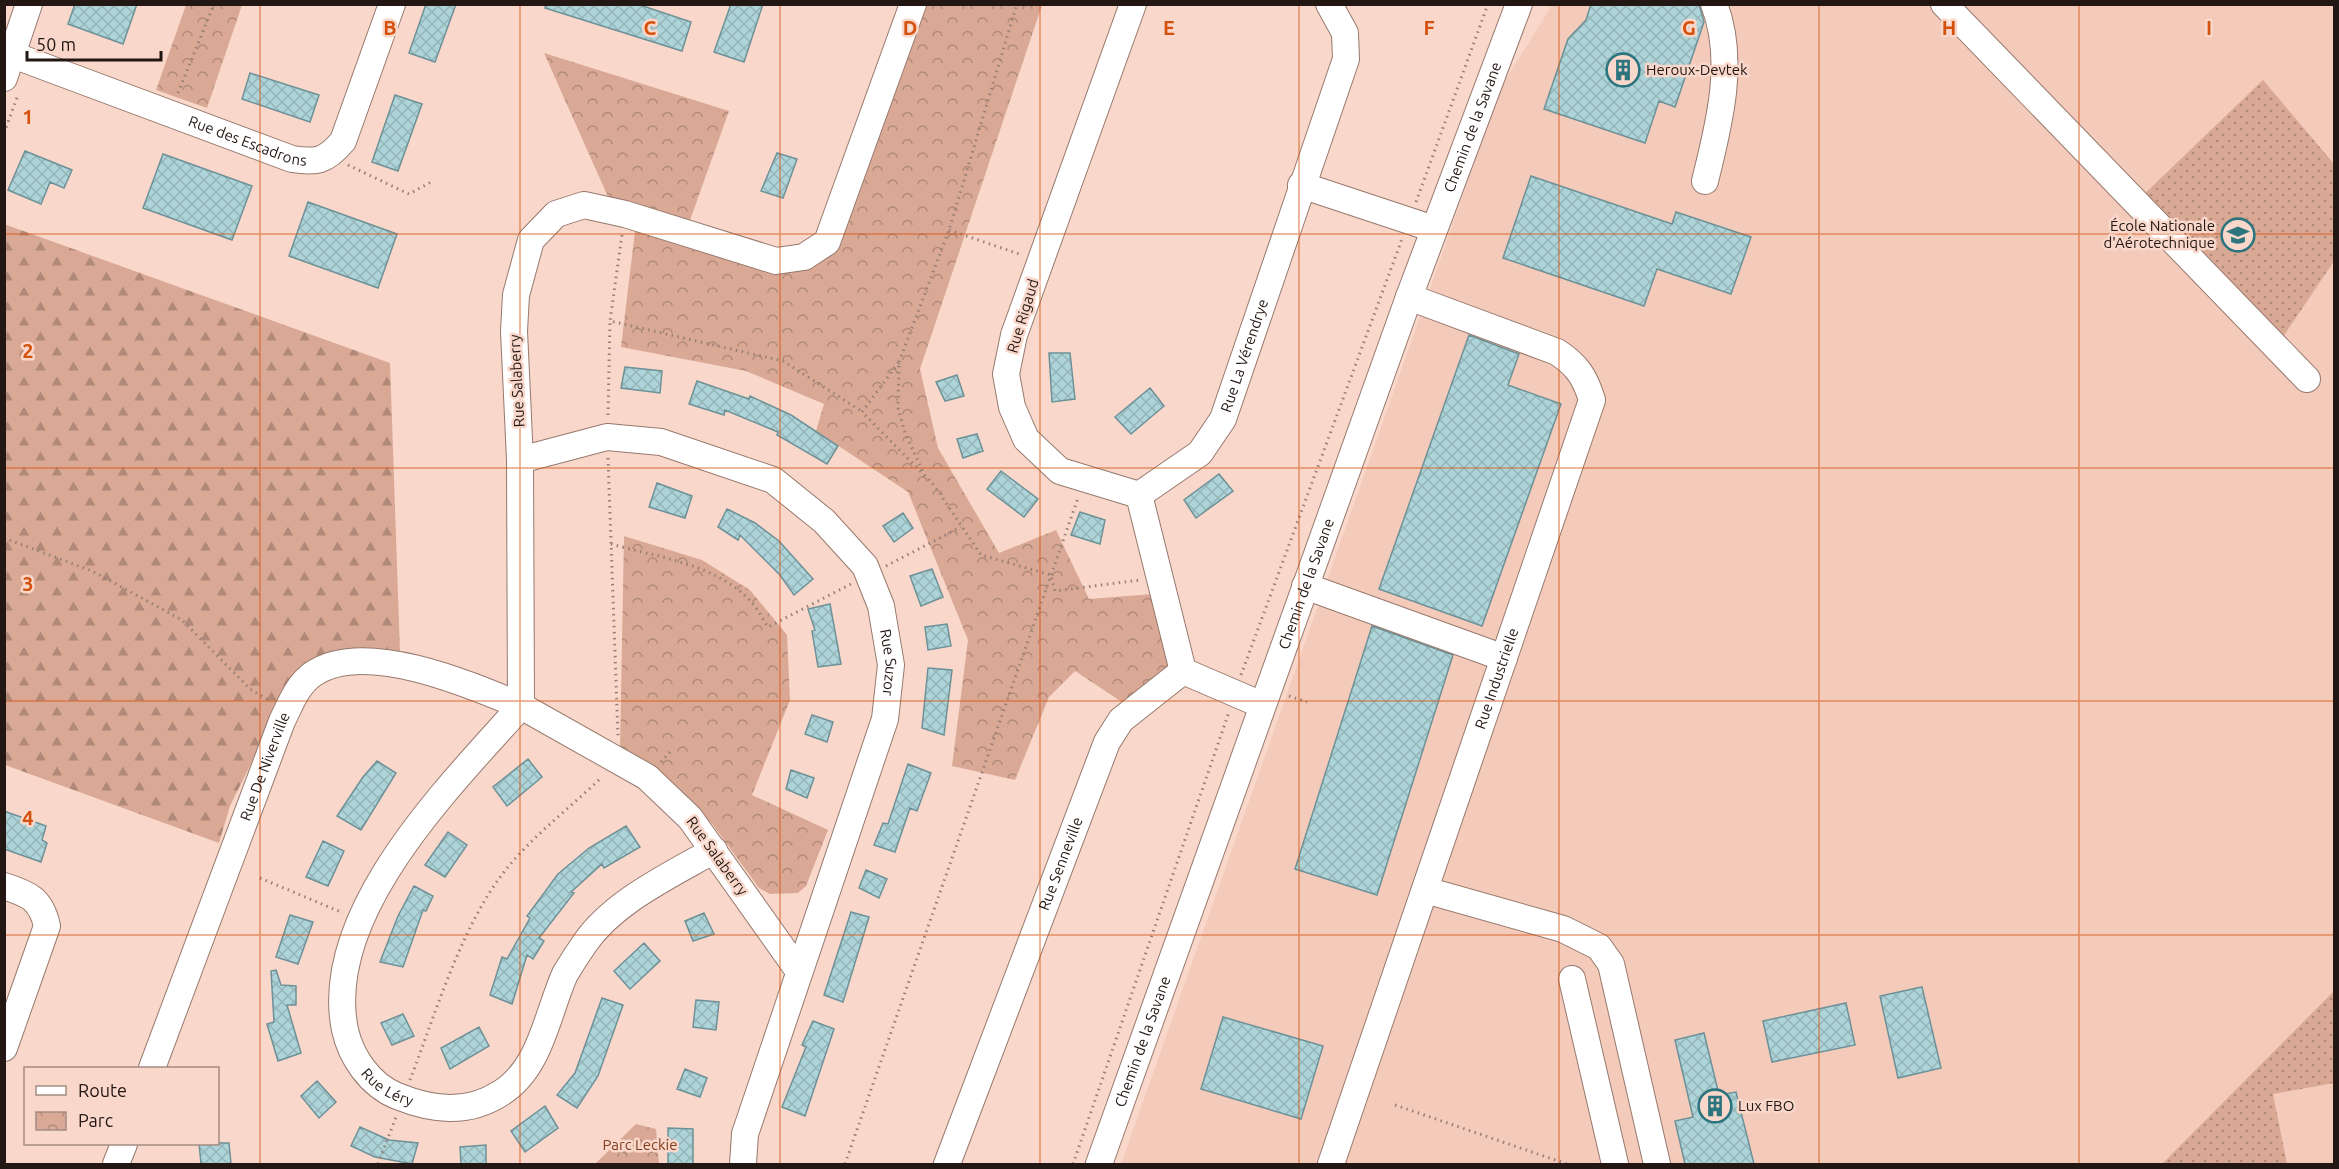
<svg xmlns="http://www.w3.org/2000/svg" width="2339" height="1169" font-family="Ubuntu,sans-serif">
	<defs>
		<pattern id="grass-dots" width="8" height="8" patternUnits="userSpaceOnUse" patternTransform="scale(1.5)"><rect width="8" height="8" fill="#daa995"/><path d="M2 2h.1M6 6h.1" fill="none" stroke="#b08978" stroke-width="1.8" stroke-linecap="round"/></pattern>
		<pattern id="forest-firs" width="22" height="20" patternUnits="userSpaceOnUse" patternTransform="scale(1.5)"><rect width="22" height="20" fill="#daa995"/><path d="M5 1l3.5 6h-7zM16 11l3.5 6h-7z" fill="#b08978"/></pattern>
		<pattern id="park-crowns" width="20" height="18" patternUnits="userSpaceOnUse" patternTransform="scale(1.5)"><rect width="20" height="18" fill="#daa995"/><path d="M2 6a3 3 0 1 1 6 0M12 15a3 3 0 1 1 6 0" fill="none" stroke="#b08978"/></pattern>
		<pattern id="building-cross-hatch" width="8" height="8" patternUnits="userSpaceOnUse" patternTransform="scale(1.5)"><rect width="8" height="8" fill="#add4d9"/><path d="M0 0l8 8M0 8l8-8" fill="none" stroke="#95b5b9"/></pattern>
	</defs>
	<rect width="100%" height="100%" fill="#f9d8cb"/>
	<path fill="#f4cbbb" d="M1552,5H2334V1164H1121L1501,87Z"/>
	<path fill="url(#grass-dots)" d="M2263,80L2334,164V261L2279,343L2138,200Z
		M2334,991V1083L2273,1094L2287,1164H2162Z"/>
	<path fill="url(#forest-firs)" d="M4,224L390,363L400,652L296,673L230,806L219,843L5,765Z"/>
	<path fill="url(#park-crowns)" d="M186,5H242L207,108L156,90Z
		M923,5H1042L920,369L938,448L999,553L1056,530L1089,599L1153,594L1174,678L1128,706L1075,671L1049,697L1015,780L952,766L968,640L908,492L816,431L824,404L746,371L621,347L636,223L813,261Z
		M544,53L729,111L689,223L609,199Z
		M624,536L702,560L750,590L787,635L790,700L752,795L828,830L806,886L798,893L770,894L759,888L713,825L686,797L620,751Z
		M636,1124L656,1129L659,1164H595Z"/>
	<path fill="url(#building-cross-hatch)" stroke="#6d9197" stroke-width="1.5" d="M75,4H137L123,44L68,24Z
		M426,4H456L435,62L409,53Z
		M546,4H637L691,22L682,51L545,8Z
		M731,4H763L744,62L714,52Z
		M1591,4H1699L1704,22L1675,107L1659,101L1645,143L1544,109L1568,39L1586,20Z
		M250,73L319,95L310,122L242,99Z
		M395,95L422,104L398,171L372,162Z
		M25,151L72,170L64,188L50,182L41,204L8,190Z
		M777,153L797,159L783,198L761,191Z
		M163,154L252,186L232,240L143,208Z
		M1531,176L1672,224L1676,212L1751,237L1731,294L1657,269L1644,306L1503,258Z
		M308,202L397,234L378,288L289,256Z
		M1469,335L1519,354L1508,385L1561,404L1482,626L1379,589Z
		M1049,353H1070L1075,399L1052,402Z
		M625,367L662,371L660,393L621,388Z
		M957,375L964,396L945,401L936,382Z
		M697,381L749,399L750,396L791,415L838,446L827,464L777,435L778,432L725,410L724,415L689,404Z
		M1150,388L1164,406L1131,434L1115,417Z
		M977,434L983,451L963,458L957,439Z
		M1001,471L1038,499L1024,517L987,489Z
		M1219,474L1233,491L1196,518L1184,500Z
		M657,483L692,496L685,518L649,507Z
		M727,509L755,523L779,541L813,579L794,595L780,575L740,535L738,540L718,527Z
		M1080,512L1105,520L1100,544L1071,535Z
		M903,513L913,528L894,542L883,526Z
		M932,569L943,597L921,606L910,576Z
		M830,604L841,664L818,667L812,631L815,630L808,609Z
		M947,624L951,646L928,650L925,627Z
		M1372,626L1453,655L1377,895L1295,869Z
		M928,668L952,670L944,735L922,728Z
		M812,715L833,722L827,742L805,734Z
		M528,759L542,777L507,806L493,787Z
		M377,761L396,773L361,830L337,816L363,777Z
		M908,764L931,773L917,811L910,808L895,852L874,845L883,823L888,824Z
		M791,770L814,778L807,798L786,789Z
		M4,811L46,826L42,840L47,843L41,862L4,849Z
		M626,826L640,847L604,868L602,864L571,892L574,893L539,938L544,941L533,959L527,955L512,1004L490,995L502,957L507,959L530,918L527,916L558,874L589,848Z
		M448,832L467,845L445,877L425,865Z
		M323,841L344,851L328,886L306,877Z
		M866,870L887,879L879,898L859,888Z
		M414,886L433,896L426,911L423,910L403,967L380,962L398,916Z
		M851,912L869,917L843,1002L824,995Z
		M704,913L714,934L693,941L685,921Z
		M290,915L313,922L298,964L276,957Z
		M644,943L660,961L630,989L614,971Z
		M276,970L281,985L296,986V1005H287L301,1053L278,1061L267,1024L274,1022L271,971Z
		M1922,987L1941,1068L1898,1078L1880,996Z
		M602,998L623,1005L598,1076L577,1108L557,1095L575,1073Z
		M696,1000L719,1002L716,1030L693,1027Z
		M1846,1003L1855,1045L1772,1062L1763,1021Z
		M403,1014L414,1036L392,1045L381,1023Z
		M1223,1017L1323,1046L1301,1119L1201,1089Z
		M813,1021L834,1029L805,1116L782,1107L806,1047L802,1045Z
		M479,1027L489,1046L450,1069L441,1048Z
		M1704,1033L1719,1095L1736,1092L1754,1164H1685L1675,1121L1693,1117L1675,1040Z
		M685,1069L707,1078L700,1097L677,1089Z
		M317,1081L336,1102L319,1118L301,1096Z
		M545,1106L558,1128L525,1152L511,1131Z
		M360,1127L389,1140L418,1143L412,1164L375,1157L351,1146Z
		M668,1128L693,1129V1164H668Z
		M199,1143H229L231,1164H201Z
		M486,1145V1164H461L460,1147Z"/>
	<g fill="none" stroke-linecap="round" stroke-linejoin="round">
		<g stroke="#97796d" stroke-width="28">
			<g id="minor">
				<path d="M1133,4L1014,335L1006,374L1012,407L1026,439L1060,471L1139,495L1183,671"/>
				<path d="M1944,4L2307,379"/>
				<path id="s1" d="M13,55L292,159C317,163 326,161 343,141L392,4"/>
				<path d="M4,78L29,4"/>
				<path d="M1705,181C1719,125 1736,60 1714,4"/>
				<path d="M1301,185L1434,229"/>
				<path id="s2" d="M520,460L607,437L661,442L773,480L824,521L865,566L881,606L891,665L885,719L745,1134L743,1164"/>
				<path id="s3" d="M1139,495L1200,453L1223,419L1346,59L1345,33L1329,4"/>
				<path d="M1305,586L1504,658"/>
				<path d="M4,886C29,894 41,899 47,926L4,1048"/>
				<path d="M1425,890L1563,929L1599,947L1611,964L1657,1164"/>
				<path d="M798,970L690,818L647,777L521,706L520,460L514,331L516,295L531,240L556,214L584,205L625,214L776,261L804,257L827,242L913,4"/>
				<path d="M1572,979L1615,1164"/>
				<path id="s4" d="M152,1068L282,721C290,705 297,685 313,674C364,639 469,684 521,706C450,786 321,913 345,1030C351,1057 370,1085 397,1096C432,1110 467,1115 501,1093C541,1068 547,1014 565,974C571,964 578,953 585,943C614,901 671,875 714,850"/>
				<path d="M116,1164L124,1144"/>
				<path id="s5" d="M947,1164L1107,742L1121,720L1183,671L1262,705"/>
				<path id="s6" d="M1099,1164L1409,297L1519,4"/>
				<path id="s7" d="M1331,1164L1592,400C1585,377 1577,365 1557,352L1409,297"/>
			</g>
		</g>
		<path stroke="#977f76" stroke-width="3" stroke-dasharray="1.5 4.5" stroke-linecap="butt" d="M178,93L214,4
			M4,133L18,95
			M348,165L409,194L433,181
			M1416,202L1488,4
			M949,230L1022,255
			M622,235L610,321L783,361L863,412
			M899,362L949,230L1017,4
			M608,415L610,321
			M608,458L618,736
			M925,476L905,433L898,408L899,362L862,412L934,485L981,555L1051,575L1055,591L1140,580
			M4,538L92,571L182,620L250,689L270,701
			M611,544C657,557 720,565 752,603C758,610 763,619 768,627L851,584
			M886,566L961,527
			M1241,675L1402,239
			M1289,696L1307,702
			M661,762L670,752
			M260,878L343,913
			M410,1080C435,1015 461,927 504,872C531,837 570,808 602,777
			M1395,1105L1567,1164
			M378,1164L396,1117
			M845,1164L1078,498
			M1073,1164L1229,712"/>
		<use href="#minor" stroke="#fff" stroke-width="26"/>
	</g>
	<path fill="none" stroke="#d4520d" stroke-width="1.5" stroke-opacity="0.55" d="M260,4V1164M520,4V1164M780,4V1164M1040,4V1164M1299,4V1164M1559,4V1164M1819,4V1164M2079,4V1164M4,234H2334M4,468H2334M4,701H2334M4,935H2334"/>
	<defs>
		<g id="building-ring" transform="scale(1.725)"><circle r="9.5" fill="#f9d8cb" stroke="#2c757e" stroke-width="1.5"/><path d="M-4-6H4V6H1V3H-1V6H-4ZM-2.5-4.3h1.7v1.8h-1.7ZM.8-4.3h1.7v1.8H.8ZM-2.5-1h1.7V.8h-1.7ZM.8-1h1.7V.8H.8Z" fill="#2c757e"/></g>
		<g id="university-ring" transform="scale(1.725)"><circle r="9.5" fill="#f9d8cb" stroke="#2c757e" stroke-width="1.5"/><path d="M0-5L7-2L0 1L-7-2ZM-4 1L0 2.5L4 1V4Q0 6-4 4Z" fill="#2c757e"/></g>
	</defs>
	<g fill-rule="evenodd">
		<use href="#building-ring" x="1623" y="70"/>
		<use href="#university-ring" x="2238" y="235"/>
		<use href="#building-ring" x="1715" y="1106"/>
	</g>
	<g text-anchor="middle" stroke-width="5" stroke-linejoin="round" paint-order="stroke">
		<g font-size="15" fill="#231713" stroke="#f9d8cb" text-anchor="start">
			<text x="1646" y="75">Heroux-Devtek</text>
			<text x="2215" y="231" text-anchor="end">École Nationale<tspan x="2215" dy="17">d'Aérotechnique</tspan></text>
			<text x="1738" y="1111">Lux FBO</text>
		</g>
		<g font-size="15" fill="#231713" stroke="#f9d8cb">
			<text dy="5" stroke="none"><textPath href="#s6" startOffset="1102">Chemin de la Savane</textPath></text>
			<text dy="5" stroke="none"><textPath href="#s1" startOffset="250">Rue des Escadrons</textPath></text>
			<text transform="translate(1023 316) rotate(-73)" y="5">Rue Rigaud</text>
			<text dy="5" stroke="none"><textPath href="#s3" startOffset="182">Rue La Vérendrye</textPath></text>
			<text transform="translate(517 381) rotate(-93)" y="5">Rue Salaberry</text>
			<text dy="5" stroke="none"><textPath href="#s6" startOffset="616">Chemin de la Savane</textPath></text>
			<text dy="5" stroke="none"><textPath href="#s2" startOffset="489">Rue Suzor</textPath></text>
			<text dy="5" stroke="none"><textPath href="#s7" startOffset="513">Rue Industrielle</textPath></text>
			<text dy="5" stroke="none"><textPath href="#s4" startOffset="322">Rue De Niverville</textPath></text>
			<text transform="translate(717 856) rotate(54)" y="5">Rue Salaberry</text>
			<text dy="5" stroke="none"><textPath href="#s5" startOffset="321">Rue Senneville</textPath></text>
			<text dy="5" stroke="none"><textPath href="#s6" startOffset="130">Chemin de la Savane</textPath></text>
			<text dy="5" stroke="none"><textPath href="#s4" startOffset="1101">Rue Léry</textPath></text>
		</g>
		<g font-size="15" fill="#823d1e" stroke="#f9d8cb">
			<text x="640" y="1150">Parc Leckie</text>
		</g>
	</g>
	<g font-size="20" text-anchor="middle" font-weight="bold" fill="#d4520d" stroke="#f9d8cb" stroke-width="5" stroke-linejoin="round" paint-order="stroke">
		<text x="390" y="35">B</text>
		<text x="650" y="35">C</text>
		<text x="910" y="35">D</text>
		<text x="1169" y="35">E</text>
		<text x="1429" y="35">F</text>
		<text x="1689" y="35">G</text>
		<text x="1949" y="35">H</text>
		<text x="2209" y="35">I</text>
		<text x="28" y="124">1</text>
		<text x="28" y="358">2</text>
		<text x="28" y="591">3</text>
		<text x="28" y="825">4</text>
	</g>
	<rect width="2339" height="1169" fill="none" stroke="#231713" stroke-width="12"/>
	<rect x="24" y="1067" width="195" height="78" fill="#f9d8cb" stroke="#a38b81" stroke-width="1.5"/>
	<rect x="36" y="1086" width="30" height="9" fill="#ffffff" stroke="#a38b81" stroke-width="1.5"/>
	<text x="78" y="1097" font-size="18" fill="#231713">Route</text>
	<rect x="36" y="1112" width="30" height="18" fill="url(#park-crowns)" stroke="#a38b81" stroke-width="1.5"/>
	<text x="78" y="1127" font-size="18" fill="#231713">Parc</text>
	<path d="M27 51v9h134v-9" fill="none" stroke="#231713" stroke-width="3"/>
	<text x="36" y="51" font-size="18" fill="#231713" stroke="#f9d8cb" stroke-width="4.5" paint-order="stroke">50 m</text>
</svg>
